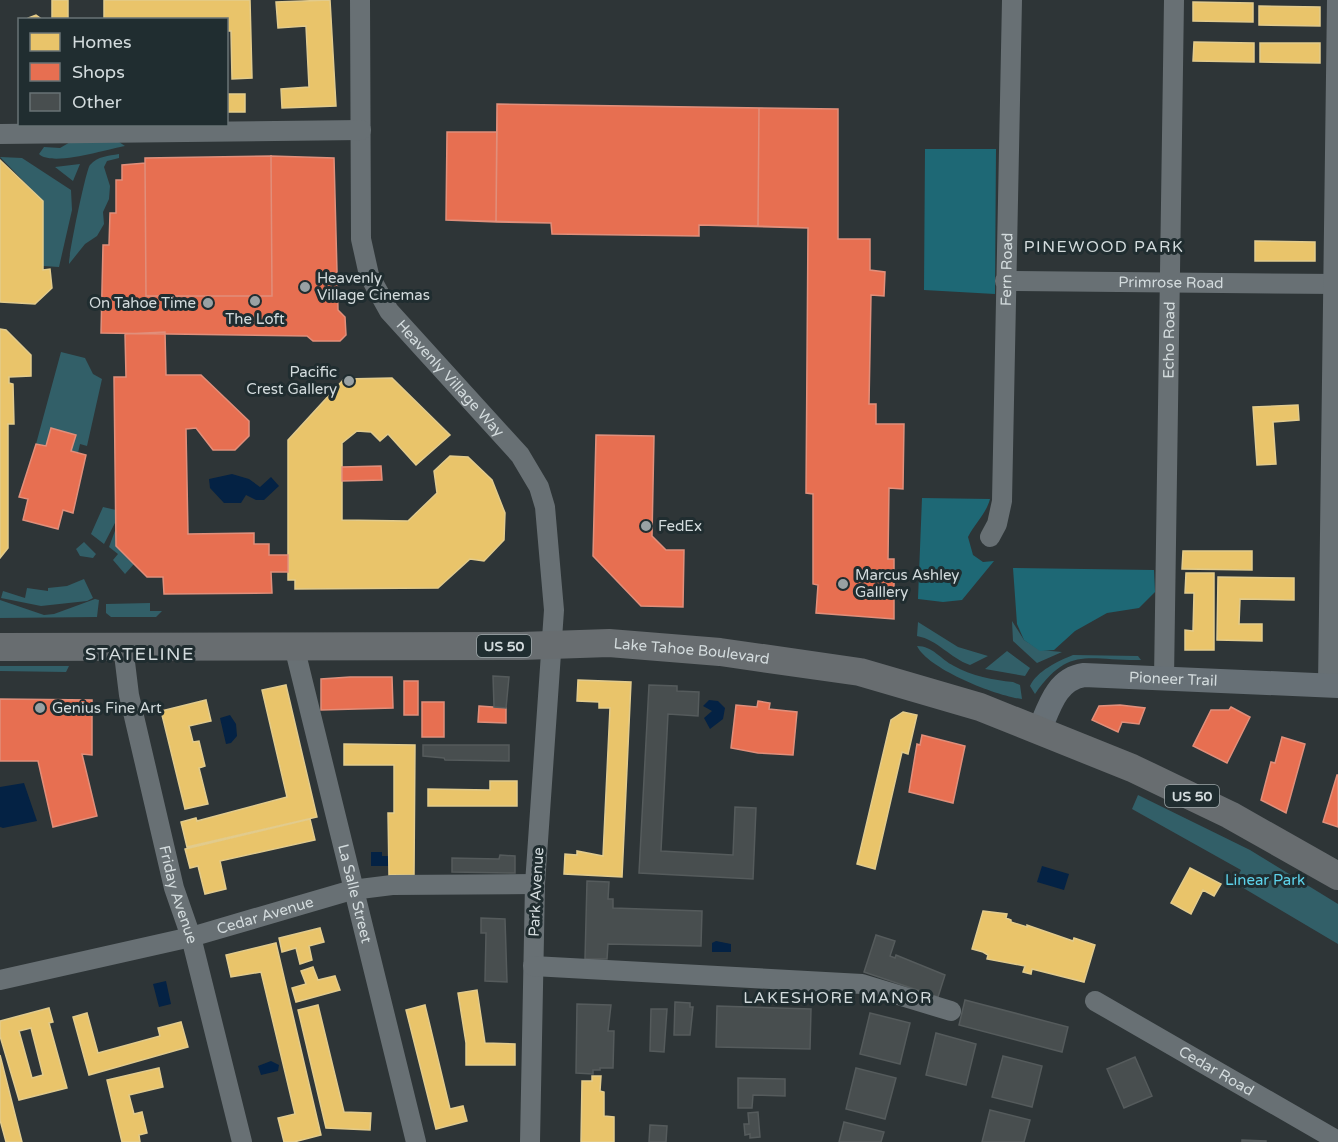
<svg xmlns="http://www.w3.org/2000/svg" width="1338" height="1142" font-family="'Varela Round',sans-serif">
	<rect width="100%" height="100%" fill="#2e3537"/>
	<path fill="#325f68" d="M116,140L125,146C107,149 52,167 39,154L44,147L60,148L72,141Z
		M119,154V158L107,161L104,167L110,186L109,199L103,212L104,224L97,236L85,244L69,264C68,258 86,169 90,165C98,156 108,156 119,154Z
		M0,157L22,158L71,190L72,210L59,267L43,266V201Z
		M80,164L73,181L55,167Z
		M61,352L85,358L93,374L102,379L87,446L80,444L78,453L71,451L75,435L51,428L46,446L36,444Z
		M103,507L116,510V521L104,544L91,534Z
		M116,528L134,564L125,574L113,560L118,554L109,547Z
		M84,542L96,554L93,558L80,556L76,549Z
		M84,579L93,598L87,601L41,606L1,598L3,591L25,598L27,588L48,591V588L67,586Z
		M95,599L99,600L97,617L0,618V600L44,615L54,614Z
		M150,603V611H162L156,617H111L106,613V604Z
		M1012,621L1024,640L1040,650L1062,652L1037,663L1013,641Z
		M918,622L958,647L988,656L970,665C950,658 938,640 917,636Z
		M917,646C933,646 940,659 954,666C972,676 993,680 1013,682L1020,685L1022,699C996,696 928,669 917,646Z
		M1007,651L1030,668L1025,676L985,669Z
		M1073,655L1138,656L1141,660C1088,661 1069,645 1035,694L1030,686C1037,671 1058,661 1073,655Z
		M0,666H69L66,672L0,671Z
		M1138,795L1250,850L1338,904V944L1235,883L1241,870L1132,809Z"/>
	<path fill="#1e6875" d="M925,149H996L995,294L924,290Z
		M922,498L990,499C986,514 975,523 968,537L973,555L983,562L994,561L962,600L943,602L918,599Z
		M1013,568L1154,570L1155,592L1139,608L1107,613L1075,631L1054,650L1040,651L1024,640L1017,624Z"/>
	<path fill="#042244" d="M232,474L249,479L260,487L271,477L279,486L264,500H256L246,495L241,503H224L210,488L209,479Z
		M709,700L718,701L725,708L723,719L710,729L704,718L712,711L703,706Z
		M230,715L236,724L237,736L231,743L226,744L220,718Z
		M24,783L37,821L3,828L0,827V787Z
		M371,852H382V856H390V866H371Z
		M1042,866L1069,874L1064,890L1037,882Z
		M716,941L731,944V952H712V943Z
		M166,981L171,1004L159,1007L153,984Z
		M271,1061L279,1065L278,1071L261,1075L258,1066Z"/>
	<path fill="#e9c46a" stroke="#e2cb8c" stroke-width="1.5" fill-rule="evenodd" d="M52,0H68V20H52Z
		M104,0H250L252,78L232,79L231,31H226V20H104Z
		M330,0L336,106L282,108L281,89L309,87L306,26L278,28L276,2Z
		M1193,2L1253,3V22L1193,21Z
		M1259,6L1320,7V26L1259,25Z
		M36,15L43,20H27L28,18Z
		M1194,42L1254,43V62L1193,61Z
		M1260,43H1320V63L1260,62Z
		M226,94H245V112H226Z
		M0,160L43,201V270L50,269L52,288L35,304L0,302Z
		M1255,241L1315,242V261H1255Z
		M0,329L6,330L31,355V376L9,377V383L13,384L14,424H8V548L0,558Z
		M392,378L450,435L416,465L388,434L380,441L371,432L357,431L342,443V520L408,521L437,493L434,471L450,456L468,457L492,480L505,513L504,540L484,561L470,559L438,588L295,589V580H288V440L344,379Z
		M1298,405L1299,420L1273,422L1276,464L1257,465L1253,407Z
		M1183,551H1252V570L1182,569Z
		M1186,573H1214V650H1185V630L1193,631L1194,593H1185Z
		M1218,577L1294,578V600L1240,599L1239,624H1262V641L1217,640Z
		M578,680L631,682L622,877L564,874L565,854L577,855V851L603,856L610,708H599V702L577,701Z
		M286,685L317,817L187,847L181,822L196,818L197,821L287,797L262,690Z
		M206,700L211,721L189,726L193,742L199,741L205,766L199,768L208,804L185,809L161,711Z
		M903,712L917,715L908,754L902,752L875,869L857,864L891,720Z
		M344,744L415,745L414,875H389L388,813H394V765H344Z
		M490,781H517V806H428V789L490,790Z
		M310,819L315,840L220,861L226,889L205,894L198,866L190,868L185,849Z
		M1190,868L1221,884L1214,896L1203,890L1191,914L1171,903Z
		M983,911L1007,914L1006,918L1011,920V922L1027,927V925L1073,941L1074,938L1095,945L1084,982L1032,969L1031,974L1023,972L1025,966L987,959L988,955L983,952L972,949Z
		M320,928L324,942L309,946L312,960L300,964L296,948L282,952L279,938Z
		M276,943L321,1135L294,1142H284L278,1118L295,1114L261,972L231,977L226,955Z
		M313,967L318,980L335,976L340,990L296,1002L292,988L306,984L301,971Z
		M477,990L485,1043L515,1044V1065H466V1043L458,993Z
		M318,1005L344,1112L371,1113L370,1130L326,1128L298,1010Z
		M425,1005L450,1109L463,1106L467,1121L436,1129L406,1010Z
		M49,1008L53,1022L49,1023L67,1088L19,1100L0,1036V1021ZM31,1028L43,1075L32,1078L19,1031Z
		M87,1013L98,1053L160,1036L158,1028L181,1022L188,1047L89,1075L73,1017Z
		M0,1055L22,1142H6L0,1120Z
		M159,1068L163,1087L129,1095L134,1114L142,1112L147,1133L139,1135L140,1142H122L107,1080Z
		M592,1076H601L600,1091L604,1092V1116L614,1117V1142H581L582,1081H592Z"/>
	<path fill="#e76f51" stroke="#e18f7b" stroke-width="1.5" d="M497,104L838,109V239H870V270L885,272L884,296L871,295L869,404H876V424H904L903,489L889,488L888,559H894V619L816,613L818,585L813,584V494L806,493L808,228L699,225V236L552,234L551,223L446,220L447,132H497Z
		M497,104L759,108L758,226L699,225V236L552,234L551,223L496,222Z
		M759,108L838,109V239H870V270L885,272L884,296L871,295L869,404H876V424H904L903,489L889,488L888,559H894V619L816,613L818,585L813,584V494L806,493L808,228L758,226Z
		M447,132H497L496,222L446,220Z
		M271,156L334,158L338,310L345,317L346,335L340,341H313L307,336L101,333L103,245H109L110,213H116V180H122V165L145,163L146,296H272Z
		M271,156L272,296H146L145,158Z
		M165,332L166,375H201L249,421V436L235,450H213L196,428L186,429L188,534L254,533V544H269V555H288V572H271L272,593L164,594L163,577H147L116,546L114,377H126L125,334Z
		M51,428L76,435L71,451L86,455L73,513L63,510L58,529L23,520L28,499L19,497L36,444L46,446Z
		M596,435L654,436L652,536L666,550H684L683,607L641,606L593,556Z
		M596,435L654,436L652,536L666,550H684L683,607L641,606L593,556Z
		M381,466L382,480L342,481V467Z
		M350,677H392L393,708L321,710V679Z
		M404,681H418V715H404Z
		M0,699L92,700V755L82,754L97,816L53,827L38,761H0Z
		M758,701L770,703L769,709L797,712L793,755L758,753L731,748L736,705L757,707Z
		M422,702H444V737H422Z
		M1120,705L1145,708L1139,724L1122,722L1118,732L1092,720L1099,706Z
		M479,706L506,708V723L478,722Z
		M1231,707L1250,717L1227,763L1193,746L1211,710H1229Z
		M922,735L965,746L953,803L909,792L917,744L920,745Z
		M1282,737L1305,744L1286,813L1261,800L1271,762L1275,763Z
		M1337,775H1338V827L1323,822Z"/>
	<path fill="#484e4f" stroke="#555b5c" stroke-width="1.5" d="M493,676L509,677L506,708L494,707Z
		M649,685L677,686V691L699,692L698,716L668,714L661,851L733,855L735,807L756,808L753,879L639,873Z
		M423,745H509V761L445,760L444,758L423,756Z
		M500,855L515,856V873L452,872V858L499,859Z
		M587,881L609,882L608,899H613V908L702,911L701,946L608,944L607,959H585Z
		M481,918L505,919L507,982L485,981L486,933H481Z
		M876,935L895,941L890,956L895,958L896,955L945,975L938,997L864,972Z
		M965,1000L1068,1027L1062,1052L959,1025Z
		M675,1002L690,1003V1007H693L690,1035H674Z
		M577,1004L611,1005L608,1031H614L613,1068H600V1070H593V1074L576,1073Z
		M717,1006L811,1009L810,1049L716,1047Z
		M651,1009H667L664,1052L650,1051Z
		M870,1013L910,1023L900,1064L860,1054Z
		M936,1033L976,1044L966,1085L926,1075Z
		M1003,1056L1042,1066L1032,1107L992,1097Z
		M1135,1057L1152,1096L1124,1108L1107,1069Z
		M856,1068L896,1078L885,1119L846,1109Z
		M738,1078L785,1079V1096L753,1095L752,1108H738Z
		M990,1110L1030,1120L1024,1142H982Z
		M758,1112L760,1137L750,1138V1134L745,1135L744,1124H749L748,1113Z
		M844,1122L884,1132L881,1142H839Z
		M650,1125L667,1126L666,1142H649Z
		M1242,1140L1266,1141V1142H1242Z"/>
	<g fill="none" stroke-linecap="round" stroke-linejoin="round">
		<g stroke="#687074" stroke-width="20">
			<path id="s1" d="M360,0L361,239L369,275L389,311L520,455L539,487L545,507L554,610L535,884L530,1142"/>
			<path d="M0,134L361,130"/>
			<path id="s2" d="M1005,281L1338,284"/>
			<path id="s3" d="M990,537L997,524L1002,501L1012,0"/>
			<path id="s4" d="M123,646L129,695L174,888L191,937L242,1142"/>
			<path id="s5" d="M294,646L416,1142"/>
			<path id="s6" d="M1164,679L1174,0"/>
			<path d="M1328,686L1337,0"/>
			<path d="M533,966L862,984L951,1011"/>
			<path id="s7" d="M0,980L191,937L352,890L392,885L535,884"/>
			<path id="s8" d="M1095,1001L1338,1141"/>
		</g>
		<path stroke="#677076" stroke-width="24" id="s9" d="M1039,731C1049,708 1056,679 1084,675L1338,686"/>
		<path stroke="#686d70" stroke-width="28" id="s10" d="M0,647L521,646L609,643L720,652L860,672L980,707L1132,768L1230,815L1338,876"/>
	</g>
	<g fill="#99a1a3" stroke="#202d30" stroke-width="2">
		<circle cx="305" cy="287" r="6"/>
		<circle cx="255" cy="301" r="6"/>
		<circle cx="208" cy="303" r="6"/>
		<circle cx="349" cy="381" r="6"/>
		<circle cx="646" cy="526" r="6"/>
		<circle cx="843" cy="584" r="6"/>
		<circle cx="40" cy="708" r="6"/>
	</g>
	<g text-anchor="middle" stroke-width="6" stroke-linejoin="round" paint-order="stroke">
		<g fill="#202d30" stroke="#9da7a9" stroke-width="1.5">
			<rect x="477" y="635" width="54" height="22" rx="4.5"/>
			<rect x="1165" y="785" width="54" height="22" rx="4.5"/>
		</g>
		<g font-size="14" font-weight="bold" fill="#d3dbdd">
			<text x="504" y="651">US 50</text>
			<text x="1192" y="801">US 50</text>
		</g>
		<g font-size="15" fill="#d3dbdd" stroke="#202d30">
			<text dy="5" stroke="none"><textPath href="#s3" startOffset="270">Fern Road</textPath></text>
			<text dy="5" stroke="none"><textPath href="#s2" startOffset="166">Primrose Road</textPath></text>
			<text dy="5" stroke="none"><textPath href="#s6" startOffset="339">Echo Road</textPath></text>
			<text dy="5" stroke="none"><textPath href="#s1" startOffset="408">Heavenly Village Way</textPath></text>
			<text dy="5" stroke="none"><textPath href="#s10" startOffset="692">Lake Tahoe Boulevard</textPath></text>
			<text dy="5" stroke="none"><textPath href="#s9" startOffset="165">Pioneer Trail</textPath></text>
			<text transform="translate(536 892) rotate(-87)" y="5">Park Avenue</text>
			<text dy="5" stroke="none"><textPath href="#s5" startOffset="255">La Salle Street</textPath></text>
			<text dy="5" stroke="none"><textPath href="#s4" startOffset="255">Friday Avenue</textPath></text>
			<text dy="5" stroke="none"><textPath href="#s7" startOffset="273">Cedar Avenue</textPath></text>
			<text dy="5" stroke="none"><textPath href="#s8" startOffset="140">Cedar Road</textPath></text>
		</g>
		<g font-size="15" fill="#d3dbdd" stroke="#202d30" text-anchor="start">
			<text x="317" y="283">Heavenly<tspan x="317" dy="17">Village Cinemas</tspan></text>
			<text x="196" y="308" text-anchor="end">On Tahoe Time</text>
			<text x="255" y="324" text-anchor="middle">The Loft</text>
			<text x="337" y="377" text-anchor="end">Pacific<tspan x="337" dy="17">Crest Gallery</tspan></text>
			<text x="658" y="531">FedEx</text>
			<text x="855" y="580">Marcus Ashley<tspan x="855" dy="17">Galllery</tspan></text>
			<text x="52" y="713">Genius Fine Art</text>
		</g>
		<g font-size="15" fill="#5dd2ea" stroke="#202d30">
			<text x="1265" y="885">Linear Park</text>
		</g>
		<g font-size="16" letter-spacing="1.5" fill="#d3dbdd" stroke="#202d30">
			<text x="1104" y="252">PINEWOOD PARK</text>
			<text x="838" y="1003">LAKESHORE MANOR</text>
		</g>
		<g font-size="18" letter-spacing="1.5" fill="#d3dbdd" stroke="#202d30">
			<text x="140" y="660">STATELINE</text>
		</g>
	</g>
	<rect x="18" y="18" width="210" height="108" fill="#202d30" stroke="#687375" stroke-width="1.5"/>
	<rect x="30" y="33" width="30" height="18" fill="#e9c46a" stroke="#687375" stroke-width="1.5"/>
	<text x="72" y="48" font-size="18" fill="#d3dbdd">Homes</text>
	<rect x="30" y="63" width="30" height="18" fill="#e76f51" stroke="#687375" stroke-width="1.5"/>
	<text x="72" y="78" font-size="18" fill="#d3dbdd">Shops</text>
	<rect x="30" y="93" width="30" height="18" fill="#484e4f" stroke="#687375" stroke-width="1.5"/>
	<text x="72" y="108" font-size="18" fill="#d3dbdd">Other</text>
</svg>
